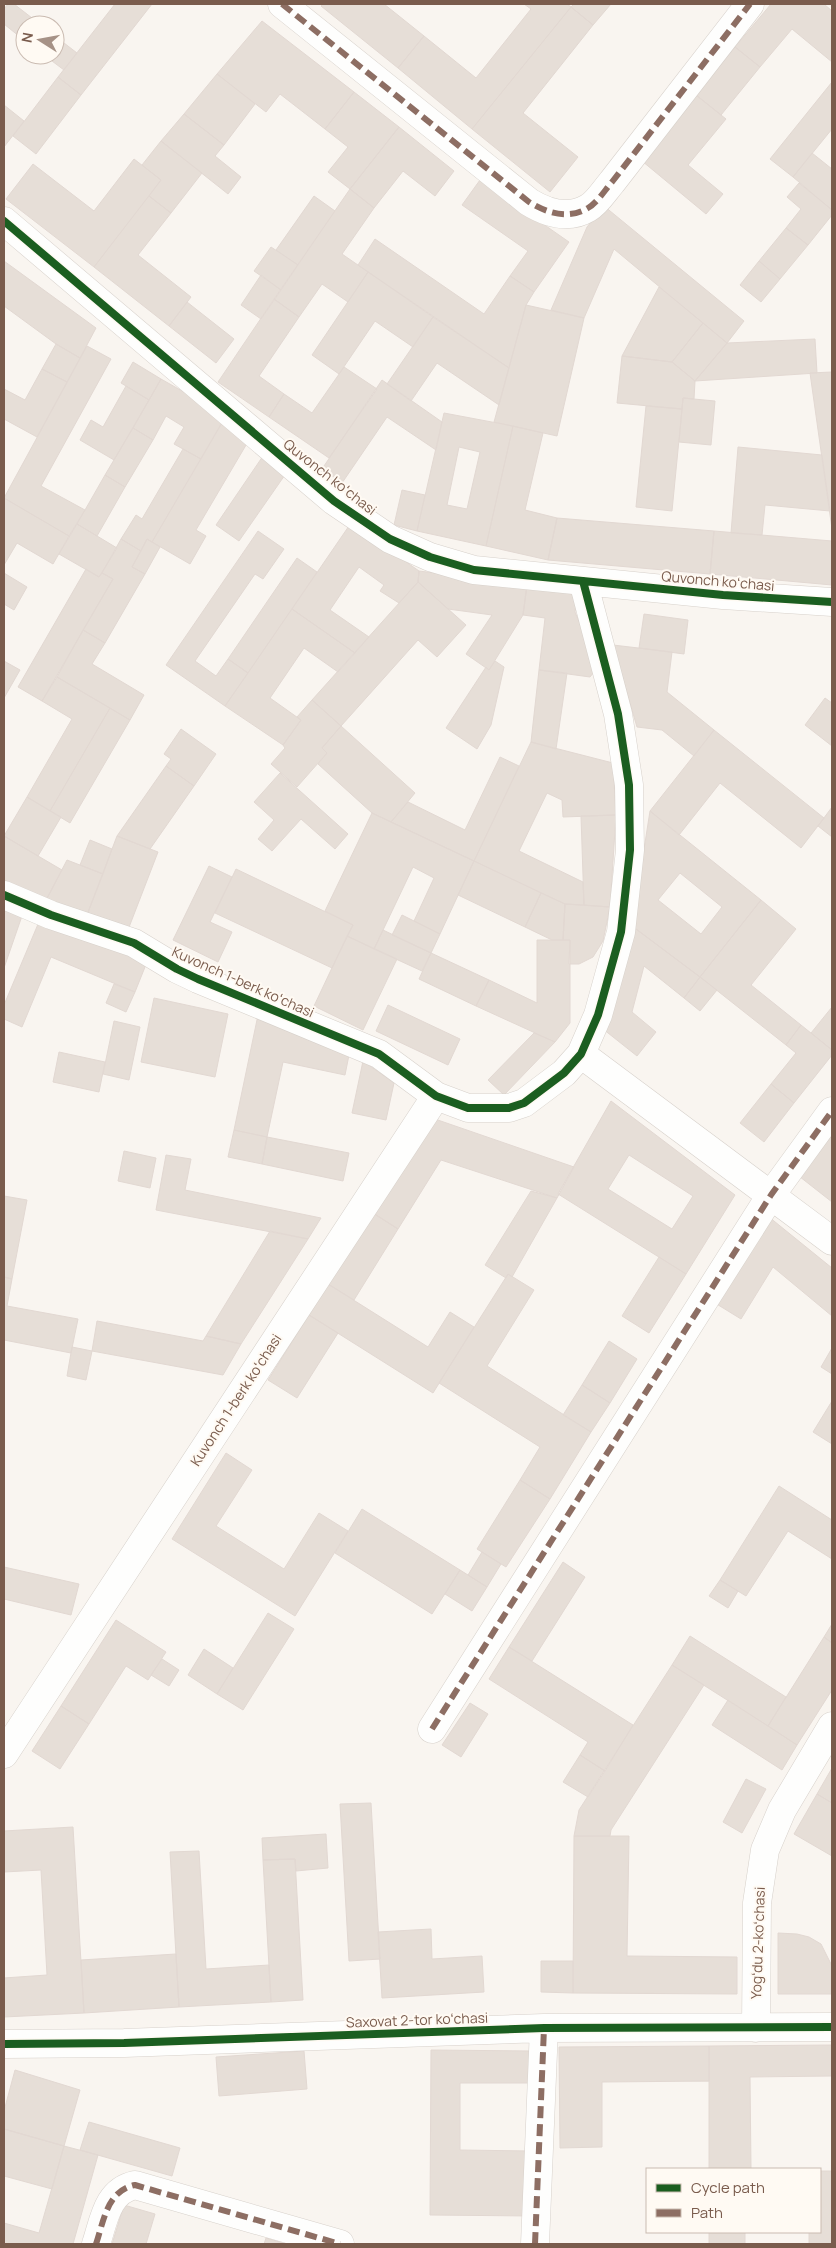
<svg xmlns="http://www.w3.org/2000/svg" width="836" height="2248" font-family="Manrope,sans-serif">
	<rect width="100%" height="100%" fill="#f9f5f0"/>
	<path fill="#e6ded7" stroke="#e2d8d2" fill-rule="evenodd" d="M8,4H14L41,25H25V41L4,24V9Z
		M115,4H152L81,95L58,77Z
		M323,4H384L424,36L398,68L321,6Z
		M524,4H567L571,7L472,129L398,68L424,36L476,78L531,9Z
		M574,4H611L593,25L571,7Z
		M771,4H824L832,11V62L792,29L760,67L735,47Z
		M571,7L593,25L523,113L578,157L550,192L472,129Z
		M262,21L354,92L325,129L280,94L266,112L217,74Z
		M55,36L77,53L64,70L44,55H55Z
		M735,47L760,67L721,115L696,95Z
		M217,74L255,104L224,145L184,114Z
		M58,77L81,95L36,154L13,136Z
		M832,82V129L793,177L770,159Z
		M354,92L399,127L350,189L328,172L348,147L325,129Z
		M696,95L726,119L688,165L723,194L706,214L642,161Z
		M4,105L24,121L4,147Z
		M184,114L224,145L215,156L241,177L228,194L161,141Z
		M399,127L454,171L435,196L403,171L374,208L350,189Z
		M161,141L202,173L171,213L149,196L161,180L142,165Z
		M812,153L832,169V210L793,177Z
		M134,159L161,180L94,267L6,199L33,164L94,211Z
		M480,180L569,242L534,292L510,276L528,251L462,205Z
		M799,183L832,210V215L808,245L786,228L801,209L787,197Z
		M350,189L374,208L342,254L368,272L348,302L322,284L299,317L274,299Z
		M149,196L171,213L138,255L191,297L169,326L94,267Z
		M314,196L335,211L298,265L276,250Z
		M604,206L744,321L727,343L614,249L584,318L551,310L587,227Z
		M786,228L808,245L780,279L759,261Z
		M375,239L484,314L510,276L534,292L526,305L509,368L358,265Z
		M271,247L298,265L281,290L254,271Z
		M4,261L96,328L80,358L56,344L4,306Z
		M759,261L780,279L761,302L740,285Z
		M368,272L433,317L413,347L375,321L339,374L312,355Z
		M261,275L281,290L261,319L241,305Z
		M659,287L703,323L672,362L622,356Z
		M274,299L299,317L259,376L284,394L269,417L218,382Z
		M187,302L234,339L216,363L169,326Z
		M526,305L584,318L557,436L494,422Z
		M433,317L509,368L499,405L437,363L411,401L387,384Z
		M703,323L727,343L695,381L672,362Z
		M815,339L817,373L695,381L727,343Z
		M56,344L80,358L67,382L42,369Z
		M87,346L111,359L41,486L85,510L69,536L4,498Z
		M622,356L672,362L695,381L694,399L683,398L682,409L617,403Z
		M133,362L161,379L149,400L121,383Z
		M344,367L377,389L329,458L269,417L284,394L312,413Z
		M42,369L67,382L37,437L4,419V389L25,400Z
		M832,372V529L810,373Z
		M161,379L226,416L201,459L174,444L184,427L166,416L153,440L133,428Z
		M382,380L442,422L436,450L387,417L342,483L322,469Z
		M126,386L149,400L114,460L80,440L91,420L103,427Z
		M683,398L715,401L711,445L679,442Z
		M646,406L682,409L672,511L636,507Z
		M444,413L513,426L486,546L417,531ZM459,447L480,452L467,509L447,505Z
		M221,424L249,440L196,530L206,536L190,564L152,542Z
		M513,426L543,433L525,510L557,518L548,560L486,546Z
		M133,428L153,440L125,487L105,475Z
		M738,447L822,455L830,511L765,505L762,535L731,533Z
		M183,449L201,459L152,542L147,539L141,551L121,539L136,515L142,519Z
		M263,456L287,472L239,541L216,525Z
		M105,475L125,487L97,536L77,524Z
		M402,490L425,495L417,531L394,525Z
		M4,498L69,536L53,564L17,543L4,565Z
		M557,518L714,531L710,574L548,560Z
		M351,523L419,571L418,582L399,603L380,591L384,585L359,567L330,610L369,637L355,653L292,609Z
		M77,524L117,548L99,577L59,554Z
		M258,531L284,549L263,579L255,574L195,661L216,676L228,659L248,673L225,706L166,665Z
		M714,531L832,541V585L710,574Z
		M121,539L141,551L132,567L145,574L105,643L83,630L113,579L102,573Z
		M147,539L160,547L145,574L132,567Z
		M297,558L317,572L248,673L228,659Z
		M86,569L99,577L102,573L113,579L42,701L18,687Z
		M419,571L527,585L523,615L489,670L466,654L492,615L448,609L418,582Z
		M4,573L27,587L14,610L4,604Z
		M418,582L466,625L437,657L418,640L341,726L312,700Z
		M527,585L578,588L575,612L598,667L590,677L539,670L545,618L523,615Z
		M292,609L355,653L338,672L304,648L270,698L301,720L283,745L225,706Z
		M644,614L688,620L684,654L639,648Z
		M83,630L105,643L92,664L144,695L130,720L57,677Z
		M613,645L672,652L667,692L714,730L694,756L662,730L637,727Z
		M4,661L20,670L4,698Z
		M495,661L504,667L491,725L477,749L446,728L486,667L489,670Z
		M539,670L567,673L556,749L531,742Z
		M57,677L110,708L50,811L27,797L72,719L42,701Z
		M825,698L832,703V746L805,725Z
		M312,700L341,726L322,748L327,753L297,787L271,764L285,748L283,745L301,720L297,717Z
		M110,708L130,720L70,823L50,811Z
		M341,726L415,793L391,822L372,813L318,764L327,753L322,748Z
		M181,729L216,754L194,786L166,766L171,759L164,754Z
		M714,730L824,818L801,848L720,783L679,835L650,811Z
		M531,742L613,763L616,815L563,817L562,800L547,793L519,851L583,882L584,905L565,904L474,861Z
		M500,757L519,766L474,861L391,822L408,802L465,830Z
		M166,766L194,786L150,849L117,836Z
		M280,773L348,834L335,849L301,819L272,851L258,839L274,820L254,802Z
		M27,797L61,817L38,856L4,836Z
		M832,807V837L818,826Z
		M650,811L761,900L700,977L632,926ZM680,873L722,907L701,934L658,900Z
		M372,813L474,861L440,934L414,921L434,878L413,867L374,949L347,936L353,925L325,911Z
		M616,815L610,907L584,905L581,816Z
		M4,836L62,870L44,904L4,884Z
		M117,836L158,852L126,935L85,920Z
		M90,840L112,849L103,874L80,865Z
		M67,860L103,874L85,920L44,904Z
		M474,861L541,893L525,927L458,895Z
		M209,866L232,877L210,922L232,932L218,962L173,940Z
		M236,869L353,925L332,968L215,913Z
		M541,893L565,904L563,940H552L525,927Z
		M761,900L796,929L751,985L801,1025L786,1045L700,977Z
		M565,904L610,907L603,941L593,957L579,964H569L570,940H563Z
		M4,906L23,913L4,968Z
		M402,915L440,934L431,953L392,935Z
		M41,917L147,962L135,992L51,957L22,1027L4,1019V1005Z
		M632,926L700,977L684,998L644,966L632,1012L656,1032L637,1056L603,1029Z
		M383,930L431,953L422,971L374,949Z
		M347,936L397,959L363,1030L314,1006Z
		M537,940H570V1023L555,1042L476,1006L489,980L537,1003Z
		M431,953L489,980L476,1006L419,979Z
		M700,977L717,990L700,1011L684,998Z
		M114,984L135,992L126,1012L106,1003Z
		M154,998L228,1014L215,1077L141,1062Z
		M388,1005L460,1039L448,1065L376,1031Z
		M832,1007V1050L811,1033Z
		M258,1015L350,1050L345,1075L283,1062L267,1137L234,1130Z
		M114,1021L140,1027L129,1080L103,1074Z
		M801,1025L832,1050V1055L794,1103L771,1084L796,1053L786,1045Z
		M534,1033L555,1042L504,1095L488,1080Z
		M59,1052L105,1062L99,1092L53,1082Z
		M363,1061L394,1083L386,1120L352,1113Z
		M771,1084L794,1103L764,1142L740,1123Z
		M611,1101L735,1195L686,1274L558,1194ZM629,1155L693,1196L672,1229L608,1189Z
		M432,1118L574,1167L557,1198L441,1160L398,1229L373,1213Z
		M832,1126V1202L795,1173Z
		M234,1130L267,1137L262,1164L228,1157Z
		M267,1137L349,1153L343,1181L262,1164Z
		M124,1151L156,1158L150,1188L118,1181Z
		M166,1155L191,1159L185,1190L321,1218L308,1239L156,1210Z
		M531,1191L557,1198L512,1277L508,1274L506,1278L485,1265Z
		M4,1196L27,1200L12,1279L4,1277Z
		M373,1213L398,1229L354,1300L328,1284Z
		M769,1217L832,1268V1316L773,1267L741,1319L715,1303Z
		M270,1231L308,1239L241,1344L206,1336Z
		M659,1257L686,1274L649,1333L622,1316Z
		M508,1274L534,1290L487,1366L591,1432L550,1499L520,1480L540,1447L439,1383Z
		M4,1277L12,1279L7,1306L78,1319L71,1353L4,1340Z
		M328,1284L428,1347L450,1312L474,1327L433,1393L309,1315Z
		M309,1315L338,1333L297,1398L268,1380Z
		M97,1321L203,1341L206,1336L241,1344L223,1375L92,1351Z
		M609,1341L637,1359L610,1403L582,1385Z
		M72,1347L92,1351L86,1380L67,1376Z
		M832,1348V1374L821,1367Z
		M582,1385L610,1403L591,1432L563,1415Z
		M832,1401V1444L813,1432Z
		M226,1453L252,1470L216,1526L284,1569L319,1513L348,1531L295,1616L172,1539Z
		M520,1480L550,1499L506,1567L477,1549Z
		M779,1486L832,1520V1559L788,1531L746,1596L720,1580Z
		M362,1509L460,1570L432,1614L335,1553Z
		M482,1552L501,1564L487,1587L468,1575Z
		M563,1562L585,1577L532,1661L509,1647Z
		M4,1567L79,1584L71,1615L4,1599Z
		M460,1570L487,1587L472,1611L445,1594Z
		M720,1580L738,1591L728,1608L709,1596Z
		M268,1613L294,1629L243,1710L217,1694Z
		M116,1620L166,1652L148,1680L126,1666L89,1724L61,1706Z
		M832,1624V1643L824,1637Z
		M690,1636L786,1697L768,1726L672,1665Z
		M824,1637L832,1643V1690L797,1745L768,1726Z
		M509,1647L633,1725L605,1771L580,1755L588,1742L489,1679Z
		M204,1649L233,1668L217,1694L188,1675Z
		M162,1659L179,1670L169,1686L151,1675Z
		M672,1665L704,1685L611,1830L610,1836H574L579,1810Z
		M728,1700L797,1745L782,1770L712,1725Z
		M470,1703L488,1714L461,1757L442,1745Z
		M61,1706L89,1724L60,1769L32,1751Z
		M580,1755L605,1771L588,1797L563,1782Z
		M832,1768V1803L817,1794Z
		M746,1779L766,1789L742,1833L723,1822Z
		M817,1794L832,1803V1856L794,1834Z
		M371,1803L380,1959L349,1961L340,1804Z
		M73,1827L84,2013L4,2017V1978L47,1975L41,1870L4,1872V1831Z
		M326,1834L328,1868L296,1871L295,1859L263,1860L262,1838Z
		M574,1836H629L627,1956L737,1957V1994L573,1993Z
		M199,1851L206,1969L269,1965L271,2002L179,2007L170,1852Z
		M295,1859L303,2000L271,2002L263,1860Z
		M431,1929L432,1959L482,1956L484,1992L382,1998L378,1932Z
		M778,1933L797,1934L809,1937L821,1944L832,1966V1994H778Z
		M176,1954L179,2007L84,2013L81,1960Z
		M541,1961H573V1993L541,1992Z
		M832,2045V2076L750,2077L751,2169H709V2046Z
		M709,2046V2081L602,2082V2147L560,2148L559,2047Z
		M431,2050L532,2051L531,2083H460V2150L530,2151V2216L430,2215Z
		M304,2051L307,2089L219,2096L216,2057Z
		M15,2070L80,2090L64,2146L4,2129V2111Z
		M89,2122L180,2148L172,2176L80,2150Z
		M4,2129L64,2146L52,2189L4,2176Z
		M64,2146L98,2155L73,2244H4V2223L39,2233Z
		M820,2171H832V2244H809V2232H820Z
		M124,2205L155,2214L146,2244H112Z
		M709,2232H745V2244H709Z
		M266,2238L286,2244H264Z"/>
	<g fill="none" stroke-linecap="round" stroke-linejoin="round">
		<g stroke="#d7d1cb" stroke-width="29">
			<path id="minor" d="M282,4L529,202C547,213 568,220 588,208C597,203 605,190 612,182L750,4
				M4,221L334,501L390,539L430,557L474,570L723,595L832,602
				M4,895L51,915L134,943L177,969L198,979L379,1054L436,1096L468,1108H509L524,1103L564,1073L581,1054L598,1015L621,932L630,850L629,785L618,714L583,581
				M581,1054L832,1241
				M432,1729L771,1195L832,1111
				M4,1754L436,1096
				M756,2028L757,1903L765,1850L782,1810L832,1726
				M4,2044L124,2043L544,2028L832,2027
				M96,2244C104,2220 107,2191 135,2185L340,2244
				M535,2244L544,2028"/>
		</g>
		<use href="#minor" stroke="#fefefd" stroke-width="28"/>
		<path stroke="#8d6e63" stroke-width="6" stroke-dasharray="12 6" stroke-linecap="butt" d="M282,4L529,202C547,213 568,220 588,208C597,203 605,190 612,182L750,4
			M432,1729L771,1195L832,1111
			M96,2244C104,2220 107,2191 135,2185L340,2244
			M535,2244L544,2028"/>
		<g stroke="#fffaf3" stroke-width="11">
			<path id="cycleway" d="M4,221L334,501L390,539L430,557L474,570L723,595L832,602
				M4,895L51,915L134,943L177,969L198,979L379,1054L436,1096L468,1108H509L524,1103L564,1073L581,1054L598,1015L621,932L630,850L629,785L618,714L583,581
				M4,2044L124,2043L544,2028L832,2027"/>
		</g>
		<use href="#cycleway" stroke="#1b5e20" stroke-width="8"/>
	</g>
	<g text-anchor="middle" stroke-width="4" stroke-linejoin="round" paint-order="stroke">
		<g font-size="14" fill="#7a5c4d" stroke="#fffaf3">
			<text transform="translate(330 477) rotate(38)" y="5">Quvonch koʻchasi</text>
			<text transform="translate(718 581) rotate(5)" y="5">Quvonch koʻchasi</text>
			<text transform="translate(243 982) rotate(24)" y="5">Kuvonch 1-berk koʻchasi</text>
			<text transform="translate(236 1400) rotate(-57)" y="5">Kuvonch 1-berk koʻchasi</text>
			<text transform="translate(758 1943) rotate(-88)" y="5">Yogʻdu 2-koʻchasi</text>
			<text transform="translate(417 2020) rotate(-2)" y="5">Saxovat 2-tor koʻchasi</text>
		</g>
	</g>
	<rect width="836" height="2248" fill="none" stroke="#7a5c4d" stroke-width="10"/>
	<rect x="646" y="2168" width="175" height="65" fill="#fffaf3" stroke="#cabbb1"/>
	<rect x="656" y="2184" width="25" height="8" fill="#1b5e20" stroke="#cabbb1"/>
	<text x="691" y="2193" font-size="15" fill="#7a5c4d">Cycle path</text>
	<rect x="656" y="2209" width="25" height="8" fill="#8d6e63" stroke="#cabbb1"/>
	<text x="691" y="2218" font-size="15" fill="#7a5c4d">Path</text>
	<g transform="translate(40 40) rotate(281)"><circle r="24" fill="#fffaf3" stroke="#cabbb1"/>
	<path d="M0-4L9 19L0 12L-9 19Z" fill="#a69286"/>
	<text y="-8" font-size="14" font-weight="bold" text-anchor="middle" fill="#7a5c4d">N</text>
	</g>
</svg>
